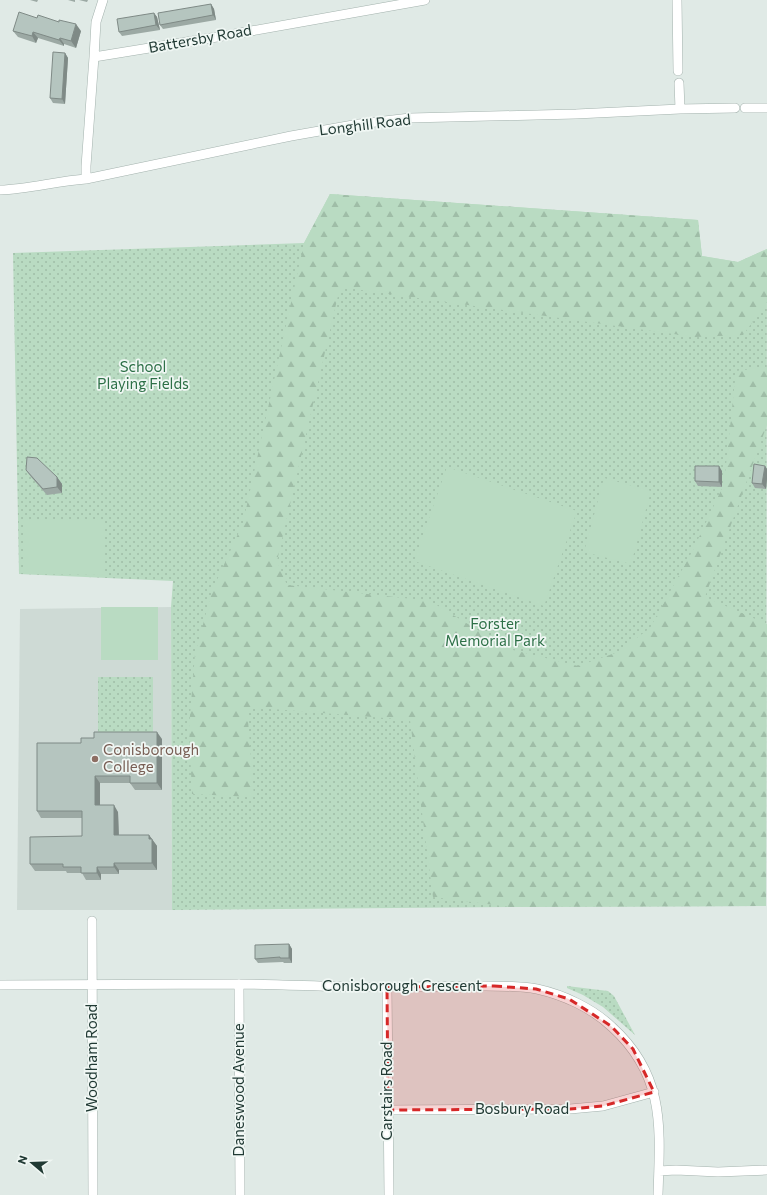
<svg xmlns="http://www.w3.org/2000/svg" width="767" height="1195" font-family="Commissioner,sans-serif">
	<defs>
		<pattern id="green-dots" width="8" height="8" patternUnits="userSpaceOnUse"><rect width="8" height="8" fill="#b9dbc2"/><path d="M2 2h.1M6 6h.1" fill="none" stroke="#9fbda7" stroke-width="1.8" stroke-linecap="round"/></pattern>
		<pattern id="forest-firs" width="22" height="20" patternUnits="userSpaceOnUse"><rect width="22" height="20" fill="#b9dbc2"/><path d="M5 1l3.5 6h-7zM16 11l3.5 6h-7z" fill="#9fbda7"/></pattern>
	</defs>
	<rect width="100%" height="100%" fill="#e0eae6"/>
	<path fill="#cedad5" d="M171,607L172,910H17L20,609Z"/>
	<path fill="url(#green-dots)" d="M330,194L698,220L702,256L738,262L767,249L766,906L510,907L172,910L171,607L173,581L19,574L13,253L304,243Z
		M98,677H153V739H98Z
		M567,986L608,991L614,996L635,1035L603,1007L583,995L567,988Z"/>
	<path fill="url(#forest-firs)" d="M330,194L698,220L702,256L738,262L767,249V302L743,335L695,337L340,287L277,561L287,585L430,601L509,649L578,666L618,652L650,628L693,550L724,484L736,371L767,367V425L705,597L767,624L766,906L510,907L433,897L410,720L247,707L254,797L192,794L189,728L195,654L212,591L243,523L304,243Z"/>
	<path fill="#b9dbc2" d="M447,467L577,511L544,606L414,561Z
		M604,478L651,491L631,564L584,552Z
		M23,519L104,520V575L23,574Z
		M101,607H158V660H101Z"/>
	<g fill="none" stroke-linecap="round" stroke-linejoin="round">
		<g stroke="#a3b2ad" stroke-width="10">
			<path id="street" d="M677,0L678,71
				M94,57L96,22L103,0
				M679,83L680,109
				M745,108H767
				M86,179V166L94,57L223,36L425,0
				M0,190C29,189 57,181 86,179L291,136L359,124L410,118L576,114L680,109L735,108
				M92,921L93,1195
				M239,984L240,1195
				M0,985C79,985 159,984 238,984C282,984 325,987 368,987C401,987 435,987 469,986C491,986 515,985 537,989C564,995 592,1008 612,1027C666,1076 660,1129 658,1195
				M387,987L389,1195
				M388,1110L570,1109L603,1106L654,1092
				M659,1171L676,1170L718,1172L767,1170"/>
		</g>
		<use href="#street" stroke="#fff" stroke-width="9"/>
	</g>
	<path fill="#9ca9a4" d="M30,0H38L37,2Z
		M68,0H75V2Z
		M79,0H88L87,2Z
		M211,4L214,9L216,20L163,29L160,25Z
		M154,13L157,17L160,30L122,36L119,32Z
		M13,31H81L76,48L64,44V46L38,38L36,43L18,37Z
		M65,53L68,58L65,104L53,103L50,98Z
		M765,466L767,469V479L766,489L755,488L752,483Z
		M26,470L57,477L62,484V493L47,495L31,477Z
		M722,471V487L698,486L695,481Z
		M162,739V790H135L130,783H100V805L118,812L119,835H149L157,846V870H119V874H101V880H86L82,873H67L66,871H35L30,864L82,836V818H41L37,811L81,743Z
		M289,944L292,949V963H284L283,962L258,963L255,959Z"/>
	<path fill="#7f8a86" d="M211,4L214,9L216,20L213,15Z
		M154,13L157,17L160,30L156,25Z
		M76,24L81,31L76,48L71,41Z
		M33,32L38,38L36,43L32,36Z
		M60,38L64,44V46L59,40Z
		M65,53L68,58L65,104L62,99Z
		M719,466L722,471V487L719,482Z
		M765,466L767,469V479L766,489L762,484Z
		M57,477L62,484V493L57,487Z
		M157,732L162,739V790L157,783Z
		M95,776L100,783V812L95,805Z
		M114,805L118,812L119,842L114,835Z
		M149,835L157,846V870L152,863L149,839Z
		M114,863L119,870V874L114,867Z
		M97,867L101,874V880L97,873Z
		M289,944L292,949V963L289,958Z"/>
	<path fill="#b5c5bf" stroke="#7f8a86" d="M211,4L213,15L160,25L158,13Z
		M19,12L37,18L38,15L59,22V20L76,24L71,41L60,38L59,40L33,32L32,36L13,31Z
		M154,13L156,25L119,32L117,19Z
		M53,52L65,53L62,99L50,98Z
		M27,457L37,458L57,477V487L43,489L26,470Z
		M754,464L765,466L762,484L752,483Z
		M695,466H719V482L695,481Z
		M94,732H157V783H130V776H95V805H114V835H149V839H152V863H114V867H97V873H81V867H63V864H30V837L82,836V811H37V743H81V738H94Z
		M289,944V958H280V957L255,959V945Z"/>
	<path fill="#d62828" fill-opacity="0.2" stroke="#d62828" stroke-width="3" stroke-dasharray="8 5" stroke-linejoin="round" d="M494,986L536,989L569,999L611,1026L633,1049L654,1092L603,1106L570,1109L388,1110L387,987Z"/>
	<circle fill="#8d6e63" stroke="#f0f7f4" stroke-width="1.5" cx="95" cy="759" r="4"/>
	<g text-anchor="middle" stroke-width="3.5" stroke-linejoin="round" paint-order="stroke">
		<g font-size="15" fill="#213a34" stroke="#f0f7f4">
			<text transform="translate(200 39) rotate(-10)" y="5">Battersby Road</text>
			<text transform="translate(365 125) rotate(-7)" y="5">Longhill Road</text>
			<text x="402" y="991">Conisborough Crescent</text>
			<text transform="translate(92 1058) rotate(-90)" y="5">Woodham Road</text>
			<text transform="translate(239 1090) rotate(-90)" y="5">Daneswood Avenue</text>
			<text transform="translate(387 1091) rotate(-90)" y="5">Carstairs Road</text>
			<text x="522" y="1114">Bosbury Road</text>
		</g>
		<g font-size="15" fill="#2d7047" stroke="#f0f7f4">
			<text x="143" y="372">School<tspan x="143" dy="17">Playing Fields</tspan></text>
			<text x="495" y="629">Forster<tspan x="495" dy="17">Memorial Park</tspan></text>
		</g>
		<g font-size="15" fill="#785e54" stroke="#f0f7f4" text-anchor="start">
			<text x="103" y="755">Conisborough<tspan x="103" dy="17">College</tspan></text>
		</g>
	</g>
	<g transform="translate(32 1163) rotate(289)" stroke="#f0f7f4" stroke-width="3" paint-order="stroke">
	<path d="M0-3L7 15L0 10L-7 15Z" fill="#213a34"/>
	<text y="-6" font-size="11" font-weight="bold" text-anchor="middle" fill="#213a34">N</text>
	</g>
</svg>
